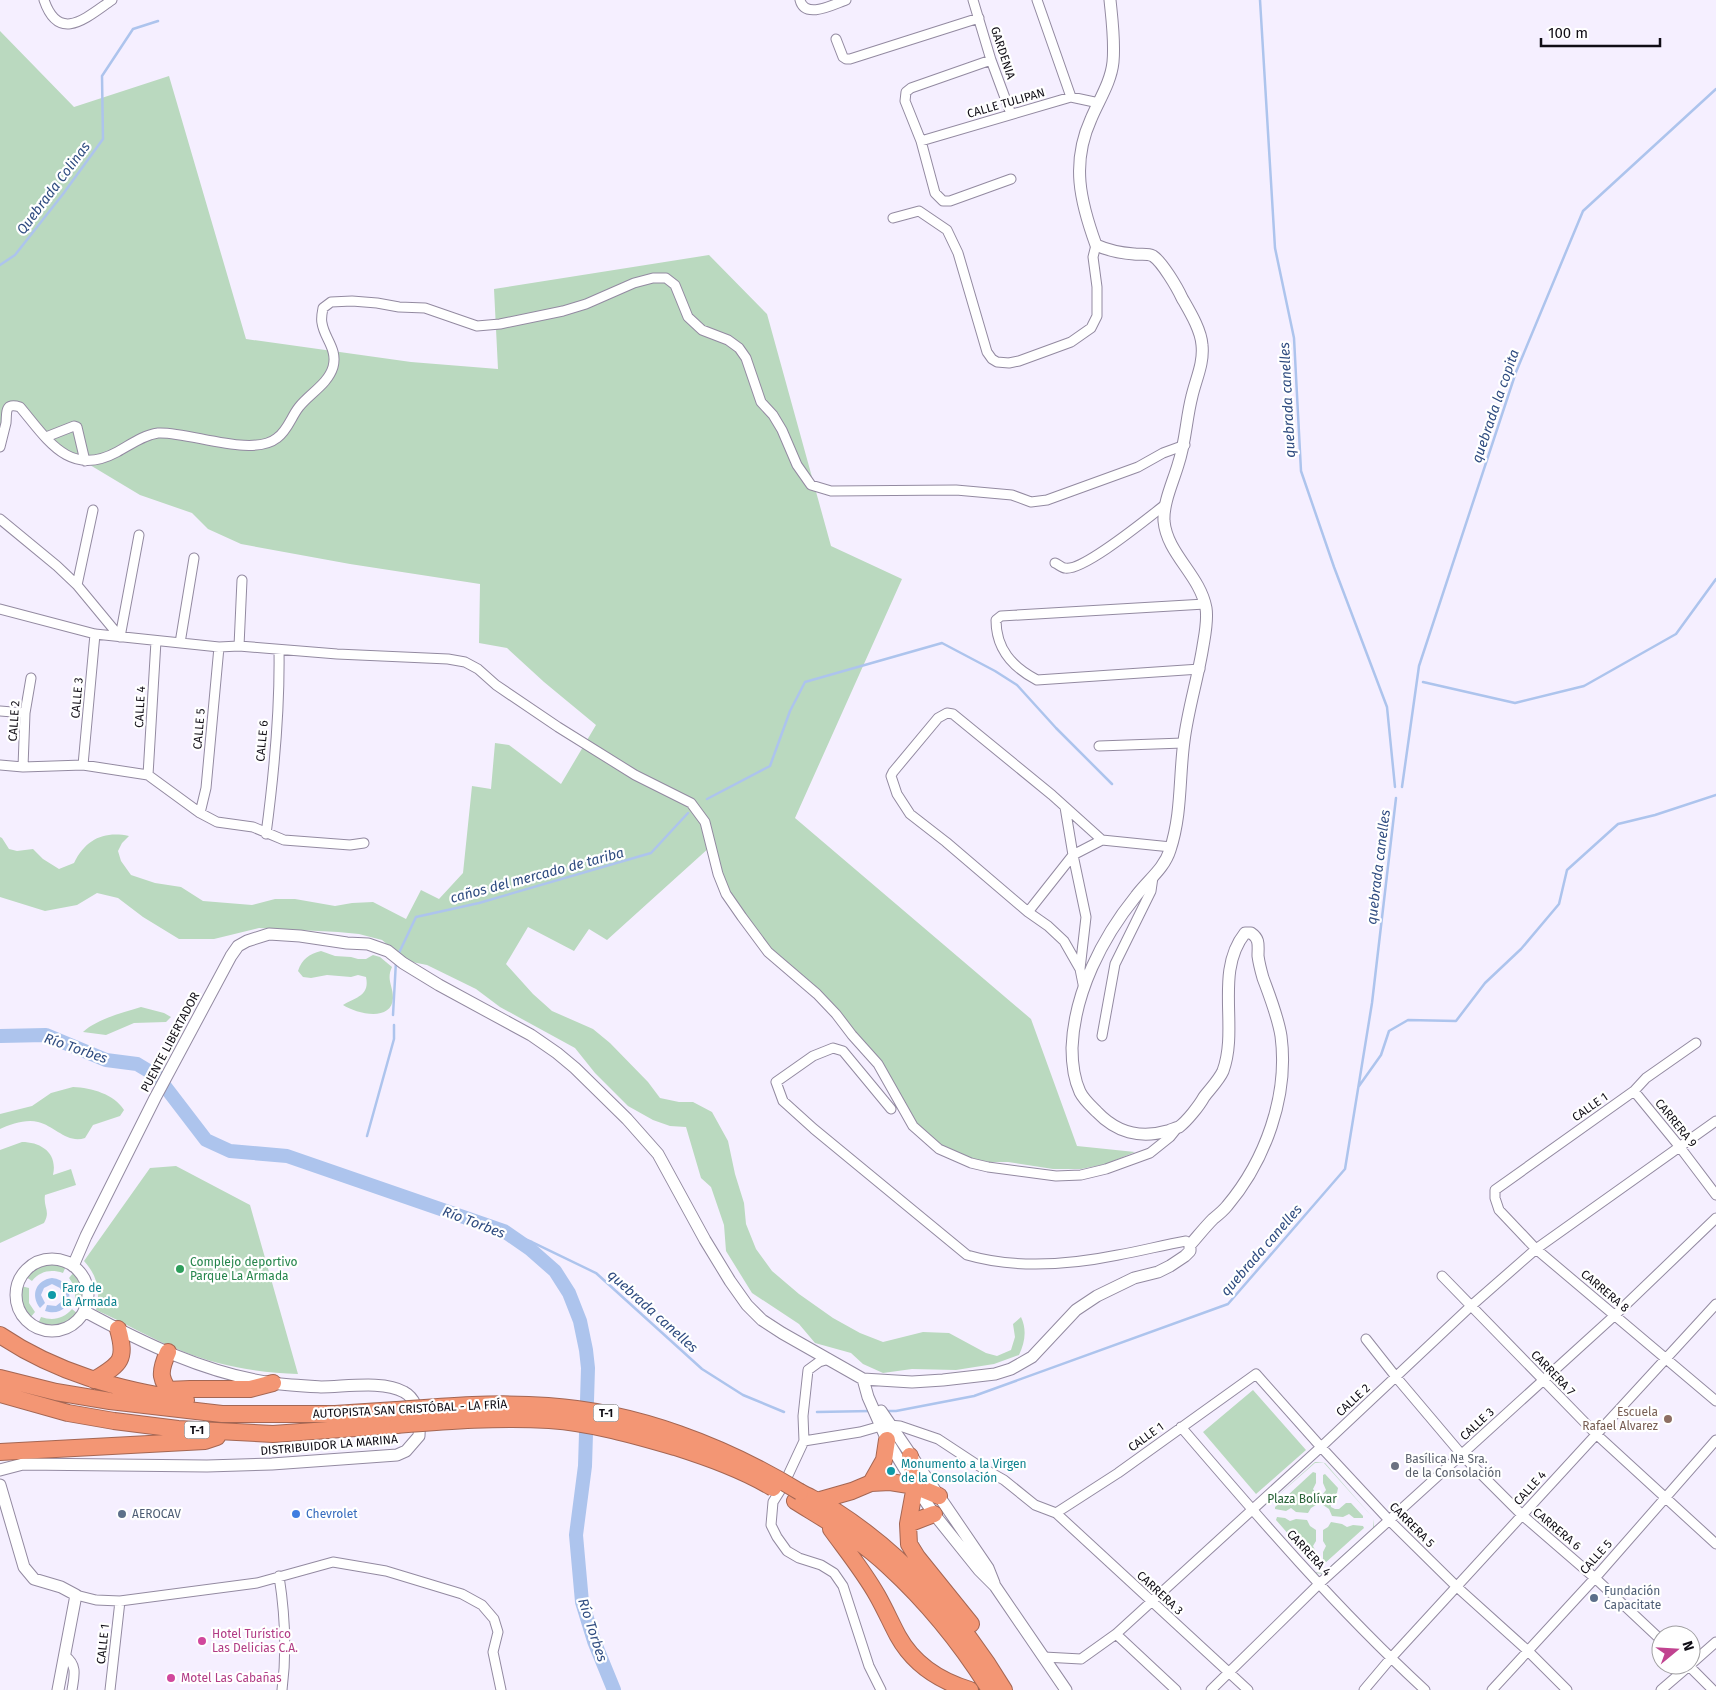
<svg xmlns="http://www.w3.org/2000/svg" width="1716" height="1690" font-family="'Fira Sans',sans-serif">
	<rect width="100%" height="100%" fill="#f5efff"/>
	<path fill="#bad9bf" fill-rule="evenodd" d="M0,31L74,107L169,76L246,339L411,362L498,369L494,289L709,255L767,314L831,546L902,579L795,818L1031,1019L1077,1146L1135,1152L1106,1164L1081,1169H1053L1008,1162H989L949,1156L913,1126L878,1064L852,1035L768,952L726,894L710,847L607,940L589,929L574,951L528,927L506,964L533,994L552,1011L593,1029L610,1043L648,1082L660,1098L679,1102H693L712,1112L728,1141L735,1174L744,1203L746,1224L756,1249L772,1271L799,1294L833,1318L860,1333L883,1342L923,1332L949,1333L986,1353L997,1356L1011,1350L1015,1337L1013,1324L1021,1317C1027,1330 1025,1342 1019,1355L994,1364L956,1370L912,1369L883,1373L863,1364L851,1353L815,1343L799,1324L752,1293L726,1251L724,1225L711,1187L701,1178L686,1127L670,1126L653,1120L628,1106L595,1073L575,1048L500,1007L476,989L427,965L407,961L382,940L359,934L338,932L259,928L214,939H179L143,917L118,898L97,893L77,905L45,911L0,897V837L2,838L9,849L17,851L33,849L43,859L59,869L74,863C86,839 104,831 129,836L122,843L118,851L121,861L131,875L155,883L181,887L203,901L252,905L275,899H295L335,906L352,903L373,902L406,919L421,890L439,899L463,873L472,786L491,789L495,743L509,745L561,784L596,725L544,682L507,648L479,643L480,584L350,564L241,544L208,529L192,513L140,495L85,462L72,459L20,407L12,406L0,453Z
		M321,951L335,956L351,957L358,959H366L373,955L380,957L392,967C386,980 393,985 393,998C392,1022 357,1014 343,1005C356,997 370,996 366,977L358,975L351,977L327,975L311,978L303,977L298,971C302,959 309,954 321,951Z
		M141,1007L164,1013L171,1017L166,1022L134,1023L106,1035L83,1032C97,1019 122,1013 141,1007Z
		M73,1087C92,1088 114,1094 124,1110L120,1116L93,1125L85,1138C67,1144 55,1126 38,1122C26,1119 11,1124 0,1129V1114L32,1106L51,1093Z
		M22,1142C41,1142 58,1153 53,1175L71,1169L76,1185L45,1195C43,1207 51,1211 44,1223L0,1243V1150Z
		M176,1166L250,1205L298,1374C260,1373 218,1366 182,1351C153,1340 125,1323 96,1310C101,1291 97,1275 84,1261L150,1168Z
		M46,1263H56L66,1266L63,1273C51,1269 40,1271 32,1281L26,1277L37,1267Z
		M74,1272C82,1282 85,1292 82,1305L75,1302V1287L69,1278Z
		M21,1286L29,1288V1303L35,1312L30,1318C21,1308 19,1298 21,1286Z
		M72,1309L78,1314C68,1326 53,1330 38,1324L41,1317C53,1321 63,1319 72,1309Z
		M1253,1390L1306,1450L1256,1494L1203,1432Z
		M1315,1462L1325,1463L1374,1519V1528L1324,1574L1314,1573L1265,1517V1507ZM1315,1463H1324L1374,1519L1373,1528L1323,1573L1314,1572L1265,1517V1507Z
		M1313,1472L1316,1473V1483L1313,1489L1316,1494V1505L1311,1508L1308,1513L1296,1512L1291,1508L1286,1511L1275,1509V1507Z
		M1325,1474L1338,1488L1337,1493L1330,1499L1331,1507L1335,1509H1339L1346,1503H1351L1363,1516V1518H1354L1349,1514L1343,1517L1332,1516L1329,1509L1323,1505V1494L1326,1490L1323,1483V1475Z
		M1277,1517L1285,1518L1290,1521L1296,1519L1307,1520L1310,1526L1316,1530V1541L1313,1546L1316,1552L1315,1562L1312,1561L1276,1520Z
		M1331,1522L1342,1524L1347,1527L1353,1525L1363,1526L1364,1528L1324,1564L1323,1562V1552L1326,1546L1323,1541V1530L1328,1527Z"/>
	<path fill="#adc4ed" d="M52,1278C80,1281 72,1320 45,1311L47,1305L56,1306L61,1302L63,1294L60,1288L52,1284L44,1288L41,1295L45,1303L40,1308C30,1295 36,1280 52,1278Z"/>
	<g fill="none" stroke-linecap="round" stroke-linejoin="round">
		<path stroke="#adc4ed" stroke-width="2.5" d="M1260,0L1275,248L1294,338L1301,471L1334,567L1387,707L1395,787
			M0,265L15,255L63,194L103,139L102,76L133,29L158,21
			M1423,682L1515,703L1584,686L1676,634L1716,579
			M1402,787L1419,666L1516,372L1583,211L1716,89
			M707,799L770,766L790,711L805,682L942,643L995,671L1017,685L1056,728L1112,784
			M398,955L416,917L479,903L651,853L688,813
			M393,1015L396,961
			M1359,1086L1381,1055L1389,1031L1408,1020L1456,1021L1485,983L1521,949L1559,904L1567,870L1618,824L1655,815L1716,795
			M367,1136L394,1039V1025
			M504,1231L532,1242L596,1273L702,1369L743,1395L784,1412
			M886,1411H896L974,1396L1228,1304L1345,1169L1372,1003L1396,798
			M817,1412L871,1411"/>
		<path stroke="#adc4ed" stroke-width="14" d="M0,1036L46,1035L106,1060L137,1064L157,1076L206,1140L230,1151L287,1156L504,1231L530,1249L555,1271L569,1293L580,1321L586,1350L588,1368L585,1466L576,1535L582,1602L594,1641L614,1690"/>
		<g stroke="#938aa1" stroke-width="11">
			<path id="minor" d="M44,0C59,44 87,17 112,0
				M800,0C805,20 834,4 846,0
				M973,0L991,60L1011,114
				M1037,0L1071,97
				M836,39L843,57L846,59H850L979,18
				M991,60L911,88L906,92L905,101L921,141L935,193L943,201H950L1011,179
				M921,141L1071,97L1099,103
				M893,218L919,211L947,230L958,253L987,352L992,359L997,362L1009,363L1019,361L1071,342L1091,328L1097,316V287L1093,257L1096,245
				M46,437L74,426L77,427L85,461
				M0,447C2,439 4,431 6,423C7,413 4,402 20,407C47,439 69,478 117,452C130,445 143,435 158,433C188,431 252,458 277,438C288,430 291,417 299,407C309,394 328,384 333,367C338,349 324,338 322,323C321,319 322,313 323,308L331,302L352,301L377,303L399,307L425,308L477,326L500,324L563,311L586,304L634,283L653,278H666L675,285L688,317L702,330L728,340L739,348L746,358L761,402L773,415L782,430L797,465L811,485L831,491L956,490L1012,495L1031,502L1047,500L1138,467L1163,453L1185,445
				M0,519L57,566L77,585L120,637
				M1055,563C1058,564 1062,568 1065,568C1083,572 1150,516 1166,504
				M77,585L93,510
				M0,609L95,634L219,647L239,646L337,654L448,659L465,662L478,669L496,685L558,727L635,775L691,803L705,822L718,874L726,894L742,917L768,952L817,994L836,1014L852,1035L878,1064L913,1126L939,1149L971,1163L988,1167L1056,1176L1081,1175L1106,1169L1150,1153L1170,1137L1178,1127
				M120,637L139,535
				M180,643L194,558
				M239,646L242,580
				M1200,669L1037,680C1012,667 996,649 996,620L1001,616L1205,604
				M0,711L25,713
				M1099,746L1183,743
				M0,765L23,767L83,765L148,775L200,813L217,822L253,827L284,840L350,845L364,843
				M83,765L95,634
				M23,767L25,713L31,678
				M148,775L156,641
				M1065,807L1073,855L1086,917L1080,969L1084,989
				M200,813L206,788L219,647
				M266,834C274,774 280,711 279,650
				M1028,912L1073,855L1102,840
				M1080,969L1064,941L1048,926L1028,912L946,842L910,814L897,794L891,776L893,772L938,718L947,713L953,714L1052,795L1102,840L1171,847
				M1102,1036L1115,964L1151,891L1153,877
				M1696,1043L1646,1078L1634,1091L1495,1190V1198L1499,1210L1536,1249L1716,1401
				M1634,1091L1679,1146L1716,1195
				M891,1109L843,1051L833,1048L813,1056L776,1082L783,1101L814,1129L967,1255C1015,1269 1069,1265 1118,1255C1141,1251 1163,1245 1186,1241L1190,1245
				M1442,1276L1596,1434L1716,1544
				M1366,1339L1396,1377L1462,1455L1522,1515L1595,1578L1661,1640
				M829,1359L819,1362L808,1370L803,1416L804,1441L783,1486L773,1502L771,1525L777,1537L787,1551L799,1558L821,1565L834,1573L843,1586L869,1666L881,1690
				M889,1425L900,1426L938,1439L979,1466L1004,1480L1035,1505L1056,1513L1248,1690
				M1181,1427C1259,1518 1337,1609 1425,1690
				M804,1441L860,1432L881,1426
				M1056,1513L1118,1473L1256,1374L1321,1447L1389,1520L1457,1587L1528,1651L1567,1690
				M279,1576C285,1614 287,1652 282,1690
				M76,1595L96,1600L120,1601L257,1583L333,1562L386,1571L462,1594L482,1605L494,1619L498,1632L493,1652L501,1690
				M1116,1634L1176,1690
				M65,1656C78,1665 74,1677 72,1690
				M1044,1657L1081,1659L1116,1634L1321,1447L1471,1306L1536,1249L1716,1121
				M1691,1664L1716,1642
				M1688,1665L1713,1690
				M110,1690L120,1601
				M1211,1690L1320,1583L1614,1316L1716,1218
				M1364,1690L1391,1658L1716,1304
				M1492,1690L1595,1578L1716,1440
				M1661,1690L1690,1665"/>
		</g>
		<g stroke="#938aa1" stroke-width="13">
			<path id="tertiary" d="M16 1295a36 36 0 1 1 72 0a36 36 0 1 1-72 0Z
				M73,1266L86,1236L155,1098L231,956L238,946L247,941L269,934L300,936L347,943L368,944L388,951L403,963L439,985L531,1035L557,1053L575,1068L627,1119L658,1154L705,1240L730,1281L747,1305L762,1320L782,1333L863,1379L912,1382L943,1380L995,1374L1011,1369L1032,1357L1076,1310L1097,1296L1134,1278L1158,1272L1170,1266L1185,1256L1190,1251V1245C1198,1236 1205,1227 1213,1219C1218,1215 1223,1211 1227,1206C1265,1161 1289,1096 1281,1036C1278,1017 1270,997 1263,978C1261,971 1259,963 1258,956C1258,945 1260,939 1251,933H1245C1214,972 1239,1027 1223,1071C1219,1080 1210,1089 1204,1097C1199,1106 1187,1121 1179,1127C1178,1127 1168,1131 1167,1131C1140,1139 1116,1132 1097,1112C1091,1106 1084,1100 1080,1092C1074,1079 1072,1063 1072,1048C1074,993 1102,938 1136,896C1148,880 1164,869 1170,850C1182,814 1179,777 1184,741C1188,709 1198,678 1203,646C1205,634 1208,620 1206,608C1200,575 1167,554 1164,521C1163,503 1173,482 1178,465C1186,441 1186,419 1192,396C1196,379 1204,363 1202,345C1201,330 1190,312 1182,298C1177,287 1162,262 1153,256C1147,253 1140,255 1134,254C1121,253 1107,250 1096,245C1080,201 1071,163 1091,119C1099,100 1111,82 1113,62C1115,41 1112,20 1110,0
				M863,1379L868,1397L887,1440L915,1486L934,1514L979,1570L995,1586L1066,1690
				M881,1411L988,1568L994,1583
				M0,1470L23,1464L207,1466L272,1464L397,1455L406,1451L419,1436C420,1420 419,1400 404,1392C384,1380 344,1387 321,1387C305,1386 288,1385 272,1383C205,1373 143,1343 84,1311
				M0,1485L24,1567L34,1579L61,1587L76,1595L58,1690"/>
		</g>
		<g stroke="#a46653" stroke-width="18">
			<path id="motorway" d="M0,1335C56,1373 120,1390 186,1400
				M168,1352C158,1374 160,1379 174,1398
				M0,1378L56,1392L110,1401L222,1414H335L396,1410
				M94,1380C120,1364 127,1361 118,1329
				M167,1390L190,1389H250L273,1383
				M0,1394L68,1413L114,1421L178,1429L273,1434L397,1425
				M0,1452L205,1441L217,1437
				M910,1456L915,1486L908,1524L909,1544L917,1557L971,1624
				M871,1483L884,1460L887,1440
				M800,1492C811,1498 823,1503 834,1510C903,1554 962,1620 1004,1690
				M795,1501C827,1521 861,1540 889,1567C928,1603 962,1645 990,1690
				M817,1501L852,1491L871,1483L890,1482L915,1486L939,1496
				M908,1524L934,1514
				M831,1529C847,1551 864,1572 877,1595C885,1609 891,1623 898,1636C914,1665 940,1681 970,1690"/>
		</g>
		<use href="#minor" stroke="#fff" stroke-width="9"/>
		<use href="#tertiary" stroke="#fff" stroke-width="11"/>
		<use href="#motorway" stroke="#f39674" stroke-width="16"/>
		<g stroke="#a46653" stroke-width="18" stroke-linecap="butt">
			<path id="motorway-bridge" d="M396,1410C447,1406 497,1402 548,1406C636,1412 725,1446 800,1492
				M397,1425C448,1421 498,1417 549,1420C592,1423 634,1435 675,1447C709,1458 743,1470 773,1488"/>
		</g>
		<use href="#motorway-bridge" stroke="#f39674" stroke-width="16"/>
	</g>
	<circle fill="#2e9e5b" stroke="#fff" stroke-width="2" cx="180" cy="1269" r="5"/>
	<g fill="#0f9aa8" stroke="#fff" stroke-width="2">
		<circle cx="52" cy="1295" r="5"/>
		<circle cx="891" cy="1471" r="5"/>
	</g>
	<circle fill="#8d6e63" stroke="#fff" stroke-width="2" cx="1668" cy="1419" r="5"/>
	<circle fill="#6b7280" stroke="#fff" stroke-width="2" cx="1395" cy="1466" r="5"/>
	<g fill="#5c6f8a" stroke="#fff" stroke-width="2">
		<circle cx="122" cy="1514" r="5"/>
		<circle cx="1594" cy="1598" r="5"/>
	</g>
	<circle fill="#3f7fe0" stroke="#fff" stroke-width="2" cx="296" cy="1514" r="5"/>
	<g fill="#d1479c" stroke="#fff" stroke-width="2">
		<circle cx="202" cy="1641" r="5"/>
		<circle cx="171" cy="1678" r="5"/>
	</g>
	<g text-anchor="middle" stroke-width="4.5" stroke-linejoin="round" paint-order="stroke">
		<g fill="#fff" stroke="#58565b" stroke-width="1">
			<rect x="593.5" y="1404.5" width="25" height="17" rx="4"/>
			<rect x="184.5" y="1421.5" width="25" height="17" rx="4"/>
		</g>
		<g font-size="11" font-weight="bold" fill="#100d15">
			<text x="606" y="1417">T-1</text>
			<text x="197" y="1434">T-1</text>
		</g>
		<g font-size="12" fill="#100d15" stroke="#fff">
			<text transform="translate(1003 53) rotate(72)" y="4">GARDENIA</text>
			<text transform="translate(1006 103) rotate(-16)" y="4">CALLE TULIPAN</text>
			<text transform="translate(77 698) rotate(-85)" y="4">CALLE 3</text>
			<text transform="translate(140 707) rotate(-87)" y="4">CALLE 4</text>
			<text transform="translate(14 721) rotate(-86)" y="4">CALLE 2</text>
			<text transform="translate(199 729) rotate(-85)" y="4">CALLE 5</text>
			<text transform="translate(262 741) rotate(-85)" y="4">CALLE 6</text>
			<text transform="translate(170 1042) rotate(-62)" y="4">PUENTE LIBERTADOR</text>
			<text transform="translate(1590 1107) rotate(-35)" y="4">CALLE 1</text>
			<text transform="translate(1676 1123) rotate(51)" y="4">CARRERA 9</text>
			<text transform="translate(1605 1291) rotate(40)" y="4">CARRERA 8</text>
			<text transform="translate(1553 1373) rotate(46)" y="4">CARRERA 7</text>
			<text transform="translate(1353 1400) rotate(-43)" y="4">CALLE 2</text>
			<text transform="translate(410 1409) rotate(-3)" y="4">AUTOPISTA SAN CRISTÓBAL - LA FRÍA</text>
			<text transform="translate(1477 1424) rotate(-43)" y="4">CALLE 3</text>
			<text transform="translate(1146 1437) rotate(-36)" y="4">CALLE 1</text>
			<text transform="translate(329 1445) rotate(-5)" y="4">DISTRIBUIDOR LA MARINA</text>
			<text transform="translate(1530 1488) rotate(-48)" y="4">CALLE 4</text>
			<text transform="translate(1412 1525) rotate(45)" y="4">CARRERA 5</text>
			<text transform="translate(1557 1529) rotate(40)" y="4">CARRERA 6</text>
			<text transform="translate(1309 1553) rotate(47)" y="4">CARRERA 4</text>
			<text transform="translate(1596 1557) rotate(-48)" y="4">CALLE 5</text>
			<text transform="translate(1160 1593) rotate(43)" y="4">CARRERA 3</text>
			<text transform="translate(103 1644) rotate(-84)" y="4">CALLE 1</text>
		</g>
		<g font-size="12" fill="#27864d" stroke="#fff" text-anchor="start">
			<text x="190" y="1266">Complejo deportivo<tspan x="190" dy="14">Parque La Armada</tspan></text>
		</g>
		<g font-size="12" fill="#0d838f" stroke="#fff" text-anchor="start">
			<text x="62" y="1292">Faro de<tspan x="62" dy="14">la Armada</tspan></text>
			<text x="901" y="1468">Monumento a la Virgen<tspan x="901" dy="14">de la Consolación</tspan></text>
		</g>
		<g font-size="12" fill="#785e54" stroke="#fff" text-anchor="end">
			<text x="1658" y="1416">Escuela<tspan x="1658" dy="14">Rafael Alvarez</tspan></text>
		</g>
		<g font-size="12" fill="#5b616d" stroke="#fff" text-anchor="start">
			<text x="1405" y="1463">Basílica Nª Sra.<tspan x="1405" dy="14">de la Consolación</tspan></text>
		</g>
		<g font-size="12" fill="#286237" stroke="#fff">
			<text x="1302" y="1503">Plaza Bolívar</text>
		</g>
		<g font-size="12" fill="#4e5e75" stroke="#fff" text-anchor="start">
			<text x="132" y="1518">AEROCAV</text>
			<text x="1604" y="1595">Fundación<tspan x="1604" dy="14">Capacitate</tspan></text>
		</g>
		<g font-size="12" fill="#366cbe" stroke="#fff" text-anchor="start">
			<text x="306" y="1518">Chevrolet</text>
		</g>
		<g font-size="12" fill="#b23c85" stroke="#fff" text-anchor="start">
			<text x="212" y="1638">Hotel Turístico<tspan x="212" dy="14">Las Delicias C.A.</tspan></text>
			<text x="181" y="1682">Motel Las Cabañas</text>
		</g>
		<g font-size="14" font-style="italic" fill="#2f4c80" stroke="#fff">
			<text transform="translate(53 188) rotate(-53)" y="5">Quebrada Colinas</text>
			<text transform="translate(1287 400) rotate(-93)" y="5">quebrada canelles</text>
			<text transform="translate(1495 406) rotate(-71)" y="5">quebrada la copita</text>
			<text transform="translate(1378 867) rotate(-83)" y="5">quebrada canelles</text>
			<text transform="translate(537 875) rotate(-15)" y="5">caños del mercado de tariba</text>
			<text transform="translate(76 1048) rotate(19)" y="5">Río Torbes</text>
			<text transform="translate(474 1222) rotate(21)" y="5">Río Torbes</text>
			<text transform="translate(1261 1250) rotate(-49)" y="5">quebrada canelles</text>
			<text transform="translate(653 1311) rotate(42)" y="5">quebrada canelles</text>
			<text transform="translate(593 1630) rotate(72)" y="5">Río Torbes</text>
		</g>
	</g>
	<g transform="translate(1676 1650) rotate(72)"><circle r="24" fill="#ffffff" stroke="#9f9ea1"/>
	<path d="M0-4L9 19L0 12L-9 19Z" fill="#c14390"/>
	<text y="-8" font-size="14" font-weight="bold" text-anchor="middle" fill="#100d15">N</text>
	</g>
	<path d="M1541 38v8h119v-8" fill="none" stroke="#100d15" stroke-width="2.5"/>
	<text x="1548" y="38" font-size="15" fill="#100d15" stroke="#ffffff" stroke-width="4" paint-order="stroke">100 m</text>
</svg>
